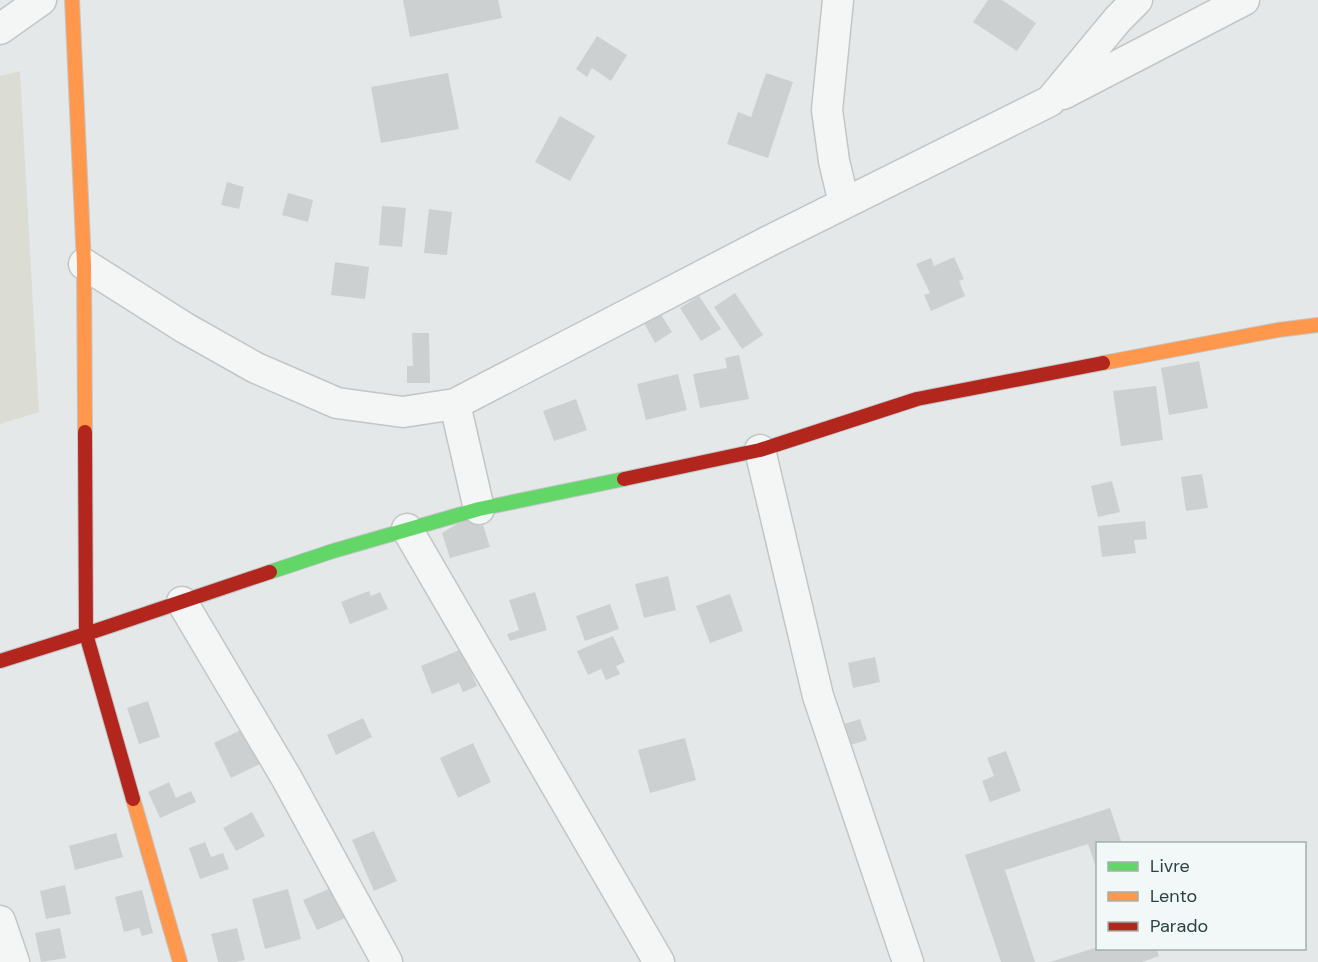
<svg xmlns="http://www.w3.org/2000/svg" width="1318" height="962" font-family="'DM Sans',sans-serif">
	<rect width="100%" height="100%" fill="#e4e8e8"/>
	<path fill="#dbddd4" d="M20,71L39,412L0,424V76Z"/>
	<path fill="#ccd0d0" d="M403,0H498L502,18L410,37Z
		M988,0H1002L1036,23L1017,51L973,22Z
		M597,36L627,55L611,81L592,68L587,77L576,69Z
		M448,73L459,129L381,143L371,87Z
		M766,73L793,82L768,158L727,144L738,112L751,117Z
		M560,116L595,136L570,181L535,162Z
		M227,182L244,187L239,209L221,205Z
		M288,193L313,200L308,222L282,215Z
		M382,206L406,208L402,247L379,245Z
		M429,209L452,212L447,255L424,253Z
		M954,257L964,279L959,281L965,296L931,311L924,295L930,293L916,264L931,258L934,266Z
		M335,262L369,267L365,299L331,295Z
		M735,293L763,335L742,349L714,307Z
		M699,296L721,329L701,341L680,308Z
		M660,313L672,332L655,343L644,323Z
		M412,333H429L430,383H407V366H413Z
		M739,355L749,399L700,408L693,374L727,368L725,358Z
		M1199,361L1208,408L1169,415L1161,368Z
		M678,374L687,410L646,420L637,384Z
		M1156,386L1163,440L1121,446L1113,391Z
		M576,399L587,430L554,441L543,411Z
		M1202,474L1208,508L1186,511L1181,477Z
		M1112,481L1120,512L1098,517L1091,486Z
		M475,513L479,526L483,525L490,547L450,558L442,533Z
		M1145,521L1147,539L1134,540L1136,553L1102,557L1098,526Z
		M668,576L676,610L644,618L635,584Z
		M369,591L371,596L380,592L388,609L350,624L341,602Z
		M535,592L547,630L510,641L507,634L519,630L509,600Z
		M730,594L743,631L710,643L696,606Z
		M610,604L619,629L585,641L576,616Z
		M613,636L625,662L616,666L620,674L606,680L601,669L588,675L577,651Z
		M462,649L477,686L463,692L459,683L432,694L421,666Z
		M875,657L880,682L853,688L848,663Z
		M148,701L160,737L139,744L127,708Z
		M363,718L372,737L336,755L327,735Z
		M860,719L867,740L844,747L838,726Z
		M243,729L260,764L231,778L214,743Z
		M685,738L696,780L650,793L638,750Z
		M473,743L491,782L458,798L440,758Z
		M1006,751L1021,791L990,802L982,781L994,776L987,758Z
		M169,782L176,798L191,791L196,802L160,818L148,792Z
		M1110,808L1122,844H1098V873L1088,844L1005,870L1035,962H1001L965,855Z
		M252,812L265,836L236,851L223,828Z
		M374,831L397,881L374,891L352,840Z
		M116,833L123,857L75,870L69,846Z
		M205,842L211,857L223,853L229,869L200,879L189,848Z
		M65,885L71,914L46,919L40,891Z
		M331,888L345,918L317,930L303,900Z
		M288,889L301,939L265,949L252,899Z
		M142,890L153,933L142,936L139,928L124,932L115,897Z
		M60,928L66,958L41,962L35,933Z
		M237,928L245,960L235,962H218L211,934Z
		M1098,947V948H1156L1159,956L1142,962H1050Z"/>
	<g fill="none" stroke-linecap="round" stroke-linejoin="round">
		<g stroke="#c2c6c6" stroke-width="33">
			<path id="street" d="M838,0L827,110L834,161L844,203
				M0,29L41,0
				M1063,94L1244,0
				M84,264L185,328L256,368L337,403L403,412L455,404
				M760,450L818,696L908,962
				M479,509L455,404L767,242L1050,101L1118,19L1137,0
				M407,529L659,962
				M182,602L286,777L387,962
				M0,921L14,962"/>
		</g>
		<g stroke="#c2c6c6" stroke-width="16">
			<path id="fast" d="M270,572L333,551L479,509L624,479"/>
		</g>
		<g stroke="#c2c6c6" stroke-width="16">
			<path id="slow" d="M72,0L84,264L85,432
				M1103,363L1278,330L1318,325
				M133,799L180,962"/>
		</g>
		<g stroke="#c2c6c6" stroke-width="16">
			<path id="jam" d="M85,432L86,634L133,799
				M624,479L760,450L917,399L1103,363
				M0,661L86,634L270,572"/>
		</g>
		<use href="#street" stroke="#f3f6f5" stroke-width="30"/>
		<use href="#fast" stroke="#63d668" stroke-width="14"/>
		<use href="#slow" stroke="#ff974d" stroke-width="14"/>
		<use href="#jam" stroke="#b3261e" stroke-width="14"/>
	</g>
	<rect x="1096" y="842" width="210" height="108" fill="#f2f8f7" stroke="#a2afae" stroke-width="1.5"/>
	<rect x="1108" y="862" width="30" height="9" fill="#63d668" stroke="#a2afae" stroke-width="1.5"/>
	<text x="1150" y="872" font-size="18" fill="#2a4241">Livre</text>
	<rect x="1108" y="892" width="30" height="9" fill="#ff974d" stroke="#a2afae" stroke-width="1.5"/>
	<text x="1150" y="902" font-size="18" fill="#2a4241">Lento</text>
	<rect x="1108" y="922" width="30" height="9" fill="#b3261e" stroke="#a2afae" stroke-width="1.5"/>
	<text x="1150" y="932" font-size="18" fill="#2a4241">Parado</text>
</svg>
